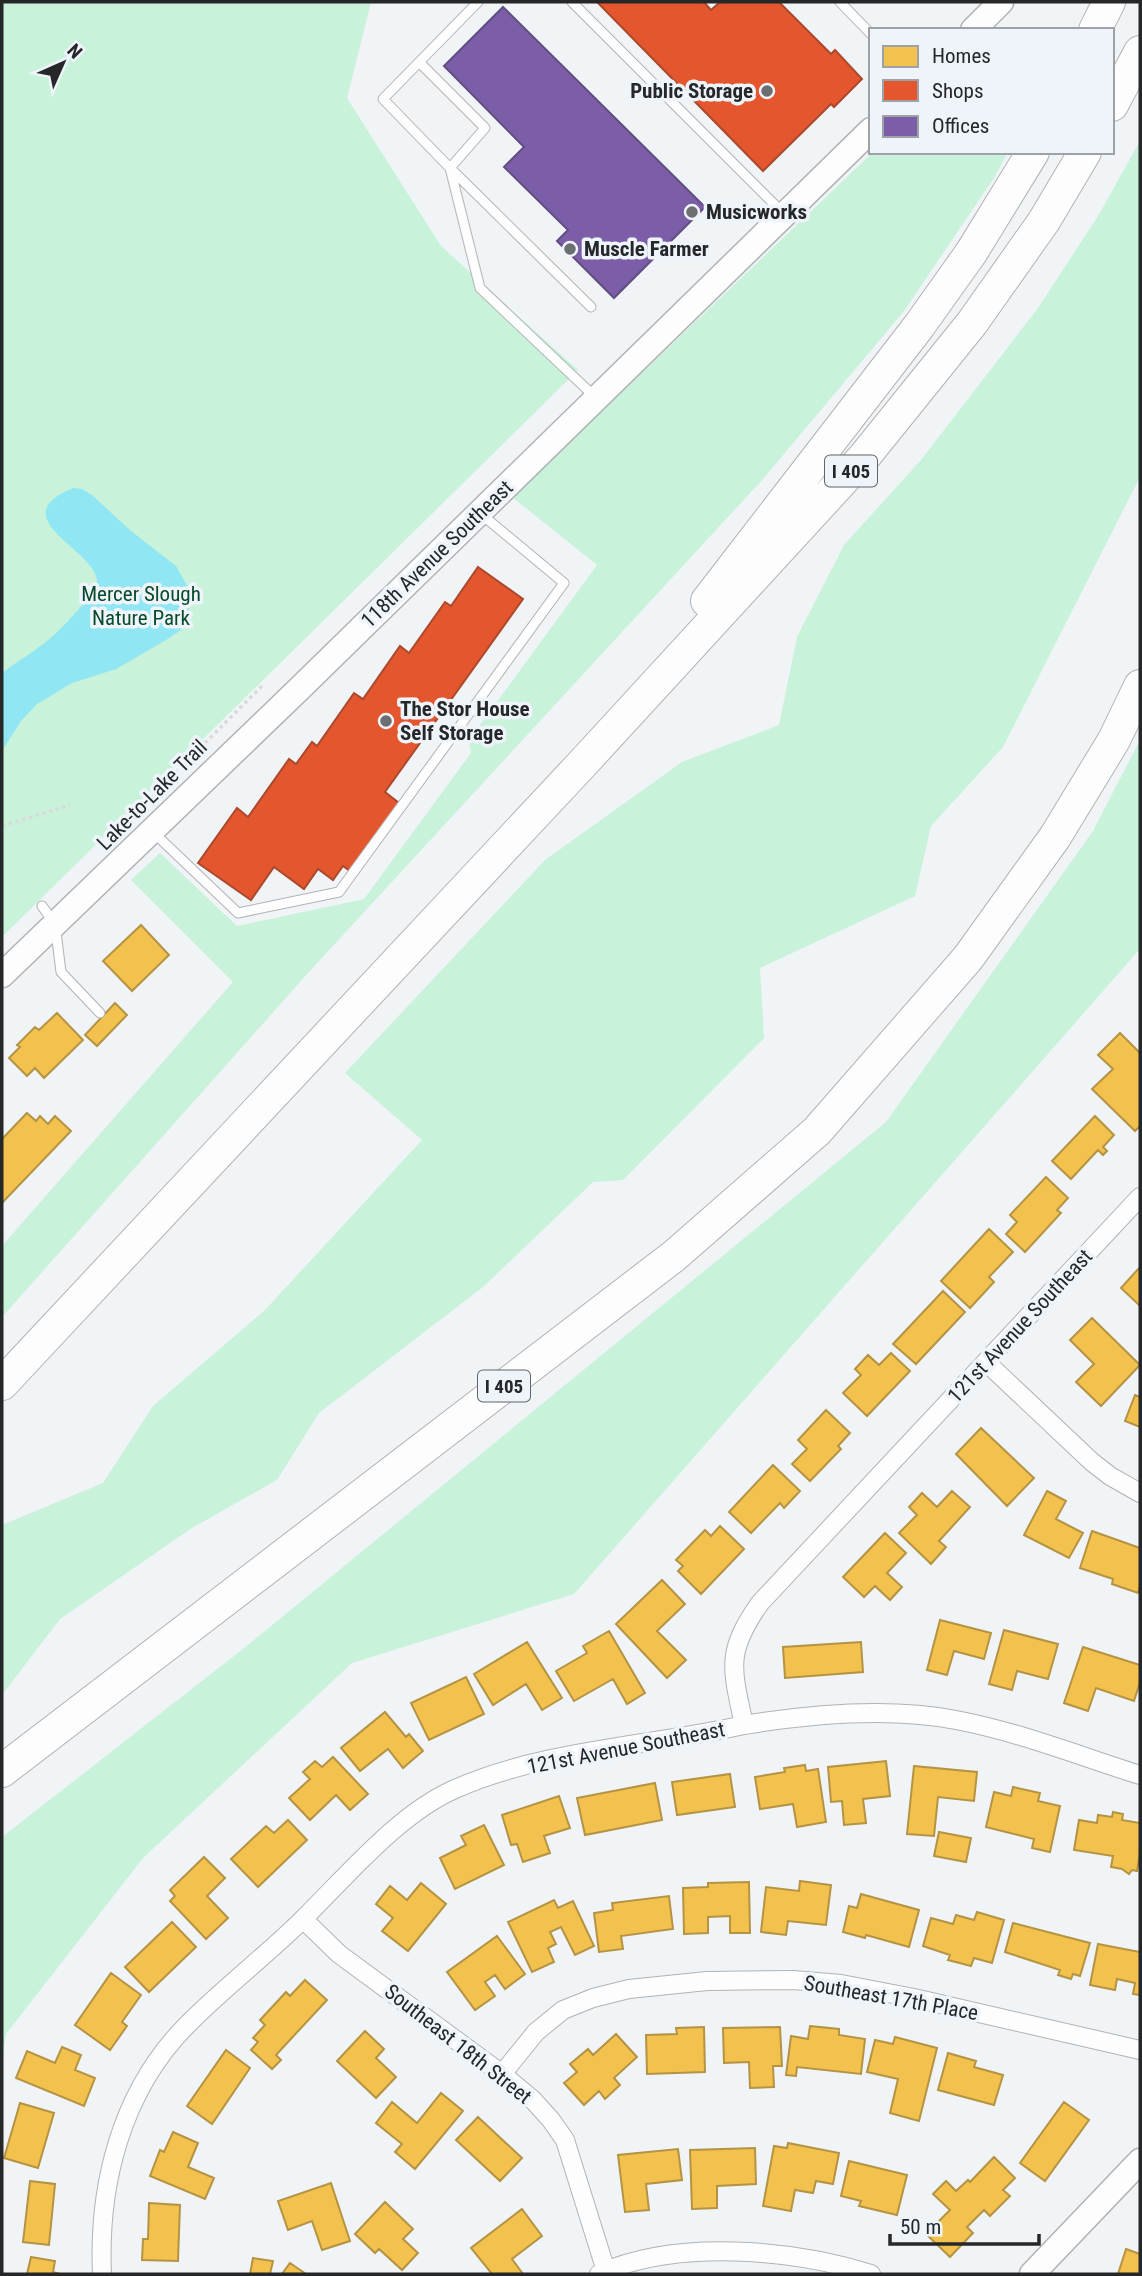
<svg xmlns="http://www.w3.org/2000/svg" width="1142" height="2276" font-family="'Roboto Condensed',sans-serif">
	<rect width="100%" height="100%" fill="#f1f4f7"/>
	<path fill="#c8f2d9" d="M2,2H371L347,98L441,246L578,370L2,937Z
		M1140,141V477L1003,747L931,826L915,896L760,968L764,1038L623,1180L593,1182L483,1287L319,1413L277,1480L192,1528L60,1619L2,1695V1525L103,1483L153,1406L265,1310L422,1140L345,1073L545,860L682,762L779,725L797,637L844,545L921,460L1038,308L1098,216Z
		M873,152H1008L994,178L904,311L763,479L308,973L2,1317V1246L233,982L131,880L160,853L237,926L364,899L471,753L469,740L597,565L512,497Z
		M1140,740V949L574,1594L352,1663L143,1858L6,2034L2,2065V1837L243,1649L886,1122L1093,831Z"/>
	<path fill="#90e7f3" d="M73,488L82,489L92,495L131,531L176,566L189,589V614L181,630L166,640L116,669L72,683L37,704L21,721L2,751V673C19,660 39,649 54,635C64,626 97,592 97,580C94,549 1,518 73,488Z"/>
	<path fill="#f2c14e" stroke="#b49343" stroke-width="2" d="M141,925L169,955L132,991L103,961Z
		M115,1003L127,1015L97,1046L85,1035Z
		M57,1013L83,1040L44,1078L35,1068L27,1076L9,1058L20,1047L17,1045L35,1027L39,1030Z
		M1120,1033L1140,1053V1126L1135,1131L1092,1089L1113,1069L1098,1055Z
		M27,1113L36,1121L40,1116L48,1124L55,1116L71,1131L2,1203V1139Z
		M1095,1116L1114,1135L1103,1147L1107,1151L1103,1155L1098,1150L1071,1179L1052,1161Z
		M1046,1177L1068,1198L1057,1210L1061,1213L1025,1252L1006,1234L1017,1222L1010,1215Z
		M989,1229L1013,1252L989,1277L994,1282L970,1308L941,1281Z
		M1140,1267V1306L1121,1288Z
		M943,1291L965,1312L916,1364L893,1344Z
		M1092,1318L1140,1365L1101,1406L1076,1382L1094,1364L1070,1340Z
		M891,1353L910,1371L867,1416L843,1393L861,1375L855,1369L868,1355L879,1365Z
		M1135,1395L1140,1397V1427L1125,1421Z
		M826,1410L850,1433L838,1446L841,1449L810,1481L792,1464L807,1449L798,1440Z
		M981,1428L1034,1478L1007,1506L956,1454Z
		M773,1465L800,1491L784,1508L780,1503L751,1533L729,1512Z
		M952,1491L970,1507L939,1541L946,1547L931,1564L899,1533L917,1515L909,1507L922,1493L937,1507Z
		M1047,1491L1066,1501L1056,1519L1083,1533L1069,1558L1024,1535Z
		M720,1526L744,1549L701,1594L678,1571L683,1566L676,1560L705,1530L711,1536Z
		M1092,1531L1140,1548V1586L1138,1593L1112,1584L1113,1579L1080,1568Z
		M885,1533L906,1553L887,1573L902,1587L890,1600L875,1586L864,1597L843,1577Z
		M662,1580L685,1604L657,1631L686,1660L667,1678L616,1624Z
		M940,1620L991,1633L984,1659L954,1651L947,1675L927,1670Z
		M1004,1630L1058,1644L1048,1679L1017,1671L1012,1690L989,1684Z
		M609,1631L645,1693L627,1704L613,1679L574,1701L556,1671L587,1653L583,1646Z
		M527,1642L562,1698L542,1710L526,1684L493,1705L474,1674Z
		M861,1642L863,1672L785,1678L783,1647Z
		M1083,1647L1140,1665V1682L1134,1701L1096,1688L1088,1711L1064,1703Z
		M466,1677L484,1714L429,1740L411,1703Z
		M385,1712L406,1737L409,1734L423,1751L403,1768L388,1749L360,1771L341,1748Z
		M333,1757L368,1794L350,1810L336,1795L310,1820L289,1798L310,1779L303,1772L315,1761L322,1767Z
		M886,1761L890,1796L863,1799L866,1823L844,1825L842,1801L831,1802L828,1767Z
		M805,1765L806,1771L818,1769L826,1822L797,1827L793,1804L760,1809L755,1777L785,1772L784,1768Z
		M914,1766L977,1772L974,1801L938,1797L934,1836L907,1834Z
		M730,1774L735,1807L677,1815L672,1782Z
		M655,1783L662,1820L585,1835L577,1798Z
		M1013,1787L1040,1793L1038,1801L1060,1806L1050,1852L1032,1848L1034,1839L986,1827L994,1792L1011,1796Z
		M559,1796L570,1828L544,1836L550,1853L523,1862L517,1844L511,1845L502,1815Z
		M1113,1812L1123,1814L1122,1820L1140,1823V1853L1137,1871L1132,1870L1129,1874L1122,1869L1111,1867L1113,1856L1074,1850L1079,1820L1097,1823L1098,1815L1112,1817Z
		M288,1820L307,1840L258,1887L231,1859L266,1826L274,1833Z
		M484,1825L504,1865L455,1889L440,1858L466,1845L461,1836Z
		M939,1832L971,1838L966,1862L934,1856Z
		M204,1857L225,1878L207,1896L228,1918L206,1939L170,1901L175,1896L170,1890Z
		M800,1881L831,1885L826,1925L788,1921L786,1935L761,1932L766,1887L799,1891Z
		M749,1882L750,1933H730V1916L708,1917V1933L684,1934L683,1888L708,1887V1883Z
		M421,1883L446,1904L408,1951L382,1931L393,1918L376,1904L390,1886L407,1900Z
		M861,1894L919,1910L909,1947L866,1935L865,1938L843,1932L849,1906L857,1908Z
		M669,1896L673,1929L621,1936L623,1949L599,1952L594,1913L613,1910L612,1903Z
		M554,1900L558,1908L573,1901L594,1946L575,1955L561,1927L550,1932L556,1944L548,1948L554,1962L532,1972L508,1922Z
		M977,1912L1004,1920L992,1963L974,1958L971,1966L948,1960L950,1955L923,1946L931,1918L953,1924L956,1915L974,1920Z
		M172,1922L196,1947L149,1992L125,1967Z
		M1013,1923L1090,1943L1080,1976L1073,1974L1071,1979L1058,1975L1060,1970L1005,1952Z
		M497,1936L525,1974L505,1989L495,1975L485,1982L495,1996L475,2010L447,1972Z
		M1098,1944L1140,1952V1995L1133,1994L1135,1983L1117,1979L1115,1990L1090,1985Z
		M111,1973L141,1995L122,2022L127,2026L110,2050L75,2025Z
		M305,1980L327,2000L276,2055L281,2060L272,2069L251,2050L258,2042L253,2038L265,2025L260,2020L286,1992L290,1996Z
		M810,2026L839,2029V2035L865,2039L861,2074L797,2067L796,2076L786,2075L791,2036L808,2039Z
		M704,2027L705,2072L647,2074L646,2035L677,2034L676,2028Z
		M780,2027L782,2066H773L774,2087L750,2088L749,2062L724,2063L723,2028Z
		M365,2031L384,2049L376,2058L396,2077L376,2098L337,2061Z
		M616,2034L637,2057L614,2078L620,2085L605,2099L599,2091L584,2105L564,2083L577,2072L570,2064L588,2049L593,2055Z
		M895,2037L937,2048L919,2121L890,2113L898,2079L867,2072L875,2040L893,2044Z
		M62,2047L81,2055L75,2070L95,2078L84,2106L16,2078L27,2051L55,2063Z
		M226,2050L250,2068L212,2124L187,2106Z
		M948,2053L976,2061L974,2067L1003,2075L994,2105L938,2090Z
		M441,2093L463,2111L415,2169L395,2152L402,2144L376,2123L392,2102L417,2123Z
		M1064,2102L1089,2120L1045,2181L1020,2163Z
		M20,2103L54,2113L38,2168L4,2158Z
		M478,2117L522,2158L500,2181L456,2140Z
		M173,2132L198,2143L188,2167L214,2178L205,2199L150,2176L160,2150L164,2152Z
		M788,2143L839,2153L833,2184L816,2181L813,2193L795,2190L791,2211L763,2206L774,2146L787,2148Z
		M755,2148L756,2184L717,2186V2208L692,2209L690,2150Z
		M678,2149L682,2180L646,2184L649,2210L625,2212L618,2155Z
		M994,2157L1015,2178L1003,2190L1010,2196L990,2216L984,2210L967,2227L973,2233L950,2257L926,2234L950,2210L933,2194L946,2181L956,2191L968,2180L970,2182Z
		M849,2161L907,2175L897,2215L859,2206L861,2201L841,2196Z
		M30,2181L55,2184L49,2245L23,2242Z
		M331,2183L350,2241L322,2250L312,2221L288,2230L278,2201Z
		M385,2202L413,2229L403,2239L418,2253L402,2270L379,2249L375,2253L355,2234Z
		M149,2203L180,2205L178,2261L142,2260L143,2239H148Z
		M522,2209L542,2236L512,2259L523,2274H492L471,2248Z
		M1126,2249L1140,2254V2274H1118Z
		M31,2257L55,2261L53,2272L60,2274H27Z
		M253,2258L273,2261L270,2274H250Z
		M290,2263L306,2274H282Z"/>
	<path fill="#e4572e" stroke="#ab492c" stroke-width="2" d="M597,2H704L711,10L720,2H779L831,54L835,50L862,79L834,107L831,104L763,171Z
		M478,567L523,599L385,792L399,803L350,871L343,866L333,880L318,869L304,889L274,867L251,900L198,863L237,808L248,817L289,759L296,764L312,742L317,746L354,693L363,699L400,646L409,653L445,602L451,606Z"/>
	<path fill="#7b5ea7" stroke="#614e81" stroke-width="2" d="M503,7L705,207L614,298L557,241L568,230L504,167L524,147L444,66Z"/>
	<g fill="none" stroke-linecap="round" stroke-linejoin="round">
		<g stroke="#b0b3b5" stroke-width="11">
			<path id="lane" d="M478,2L383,99L450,168L480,288L595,397
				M572,2L783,213
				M840,2L871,34
				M420,63L485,128L450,168L591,307
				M153,832L238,913L339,892L564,583L481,514
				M42,906L55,924L61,972L100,1013"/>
		</g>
		<g stroke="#b0b3b5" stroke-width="20">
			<path id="street" d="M986,1362L1092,1462L1110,1476L1140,1493
				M744,1725C811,1714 889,1707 956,1720C1019,1732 1080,1756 1140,1775
				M303,1919L339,1954L502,2074L533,2100L551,2120L565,2140L606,2271
				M502,2074L536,2032L563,2010L593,1998L629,1989L707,1981L793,1980L841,1984L914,1998L1140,2050
				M102,2274C98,2185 121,2092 186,2026C223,1988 266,1956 303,1919C347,1876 398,1814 455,1789C542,1750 651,1746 744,1725C732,1668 725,1653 760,1603L1140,1197
				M599,2274C676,2239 792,2249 871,2274"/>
		</g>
		<g stroke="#b0b3b5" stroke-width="27">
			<path id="secondary" d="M973,30L1001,2
				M2,975L297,691L871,130
				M1032,2274L1140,2161"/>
		</g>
		<g stroke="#b0b3b5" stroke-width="34">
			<path id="highway" d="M1095,30L1109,2
				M1112,105L1140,52
				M707,601L919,326L971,253L1033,152
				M2,1384L583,763L864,457L972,323L1044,221L1085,152
				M2,1771L674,1256L817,1131L968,958L1055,837L1114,740L1140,686"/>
		</g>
		<path stroke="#dadadc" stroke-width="3.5" stroke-dasharray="3.5 3.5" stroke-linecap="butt" d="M2,826L70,805
			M111,837L263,685"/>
		<use href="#lane" stroke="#fdfdfe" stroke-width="9"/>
		<use href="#street" stroke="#fdfdfe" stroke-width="18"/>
		<use href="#secondary" stroke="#fdfdfe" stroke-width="24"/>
		<use href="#highway" stroke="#fdfdfe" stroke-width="32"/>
	</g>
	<g fill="#6c6f71" stroke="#eef4fa" stroke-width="2.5">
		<circle cx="767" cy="91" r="7"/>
		<circle cx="692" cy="212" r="7"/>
		<circle cx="570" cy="249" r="7"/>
		<circle cx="386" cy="721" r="7"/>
	</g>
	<g text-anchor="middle" stroke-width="7" stroke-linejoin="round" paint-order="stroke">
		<g fill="#eef4fa" stroke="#616468" stroke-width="2">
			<rect x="825" y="455.5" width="52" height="31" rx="5"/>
			<rect x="478" y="1370.5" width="52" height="31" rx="5"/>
		</g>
		<g font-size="19" font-weight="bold" fill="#252729">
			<text x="851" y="478">I 405</text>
			<text x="504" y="1393">I 405</text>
		</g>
		<g font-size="21" font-weight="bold" fill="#252729" stroke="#eef4fa" text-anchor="start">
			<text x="753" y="98" text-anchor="end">Public Storage</text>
			<text x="706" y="219">Musicworks</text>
			<text x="584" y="256">Muscle Farmer</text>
			<text x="400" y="716">The Stor House<tspan x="400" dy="24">Self Storage</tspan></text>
		</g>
		<g font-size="21" fill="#252729" stroke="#eef4fa">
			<text transform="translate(437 554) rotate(-44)" y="7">118th Avenue Southeast</text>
			<text transform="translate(152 795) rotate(-45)" y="7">Lake-to-Lake Trail</text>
			<text transform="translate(1020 1326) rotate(-47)" y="7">121st Avenue Southeast</text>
			<text transform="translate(626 1748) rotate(-11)" y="7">121st Avenue Southeast</text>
			<text transform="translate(891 1998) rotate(10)" y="7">Southeast 17th Place</text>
			<text transform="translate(458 2044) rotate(38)" y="7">Southeast 18th Street</text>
		</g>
		<g font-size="21" fill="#084b2a" stroke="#eef4fa">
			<text x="141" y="601">Mercer Slough<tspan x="141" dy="24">Nature Park</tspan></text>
		</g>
	</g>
	<rect width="1142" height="2276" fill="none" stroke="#252729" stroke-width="7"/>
	<rect x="869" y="28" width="245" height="126" fill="#eef4fa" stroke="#9ea2a6" stroke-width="2"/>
	<rect x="883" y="46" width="35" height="21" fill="#f2c14e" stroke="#9ea2a6" stroke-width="2"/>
	<text x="932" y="63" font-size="21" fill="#252729">Homes</text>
	<rect x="883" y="80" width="35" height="21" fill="#e4572e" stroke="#9ea2a6" stroke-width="2"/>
	<text x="932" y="98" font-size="21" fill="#252729">Shops</text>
	<rect x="883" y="116" width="35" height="21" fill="#7b5ea7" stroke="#9ea2a6" stroke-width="2"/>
	<text x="932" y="133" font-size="21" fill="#252729">Offices</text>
	<g transform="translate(63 63) rotate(45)" stroke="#eef4fa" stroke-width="5" paint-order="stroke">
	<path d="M0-5L12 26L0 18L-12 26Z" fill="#252729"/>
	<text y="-10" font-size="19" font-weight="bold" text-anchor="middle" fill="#252729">N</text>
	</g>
	<path d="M890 2234v10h149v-10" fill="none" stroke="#252729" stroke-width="3.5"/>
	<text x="900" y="2234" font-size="21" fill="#252729" stroke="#eef4fa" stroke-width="5" paint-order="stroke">50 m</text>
</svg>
